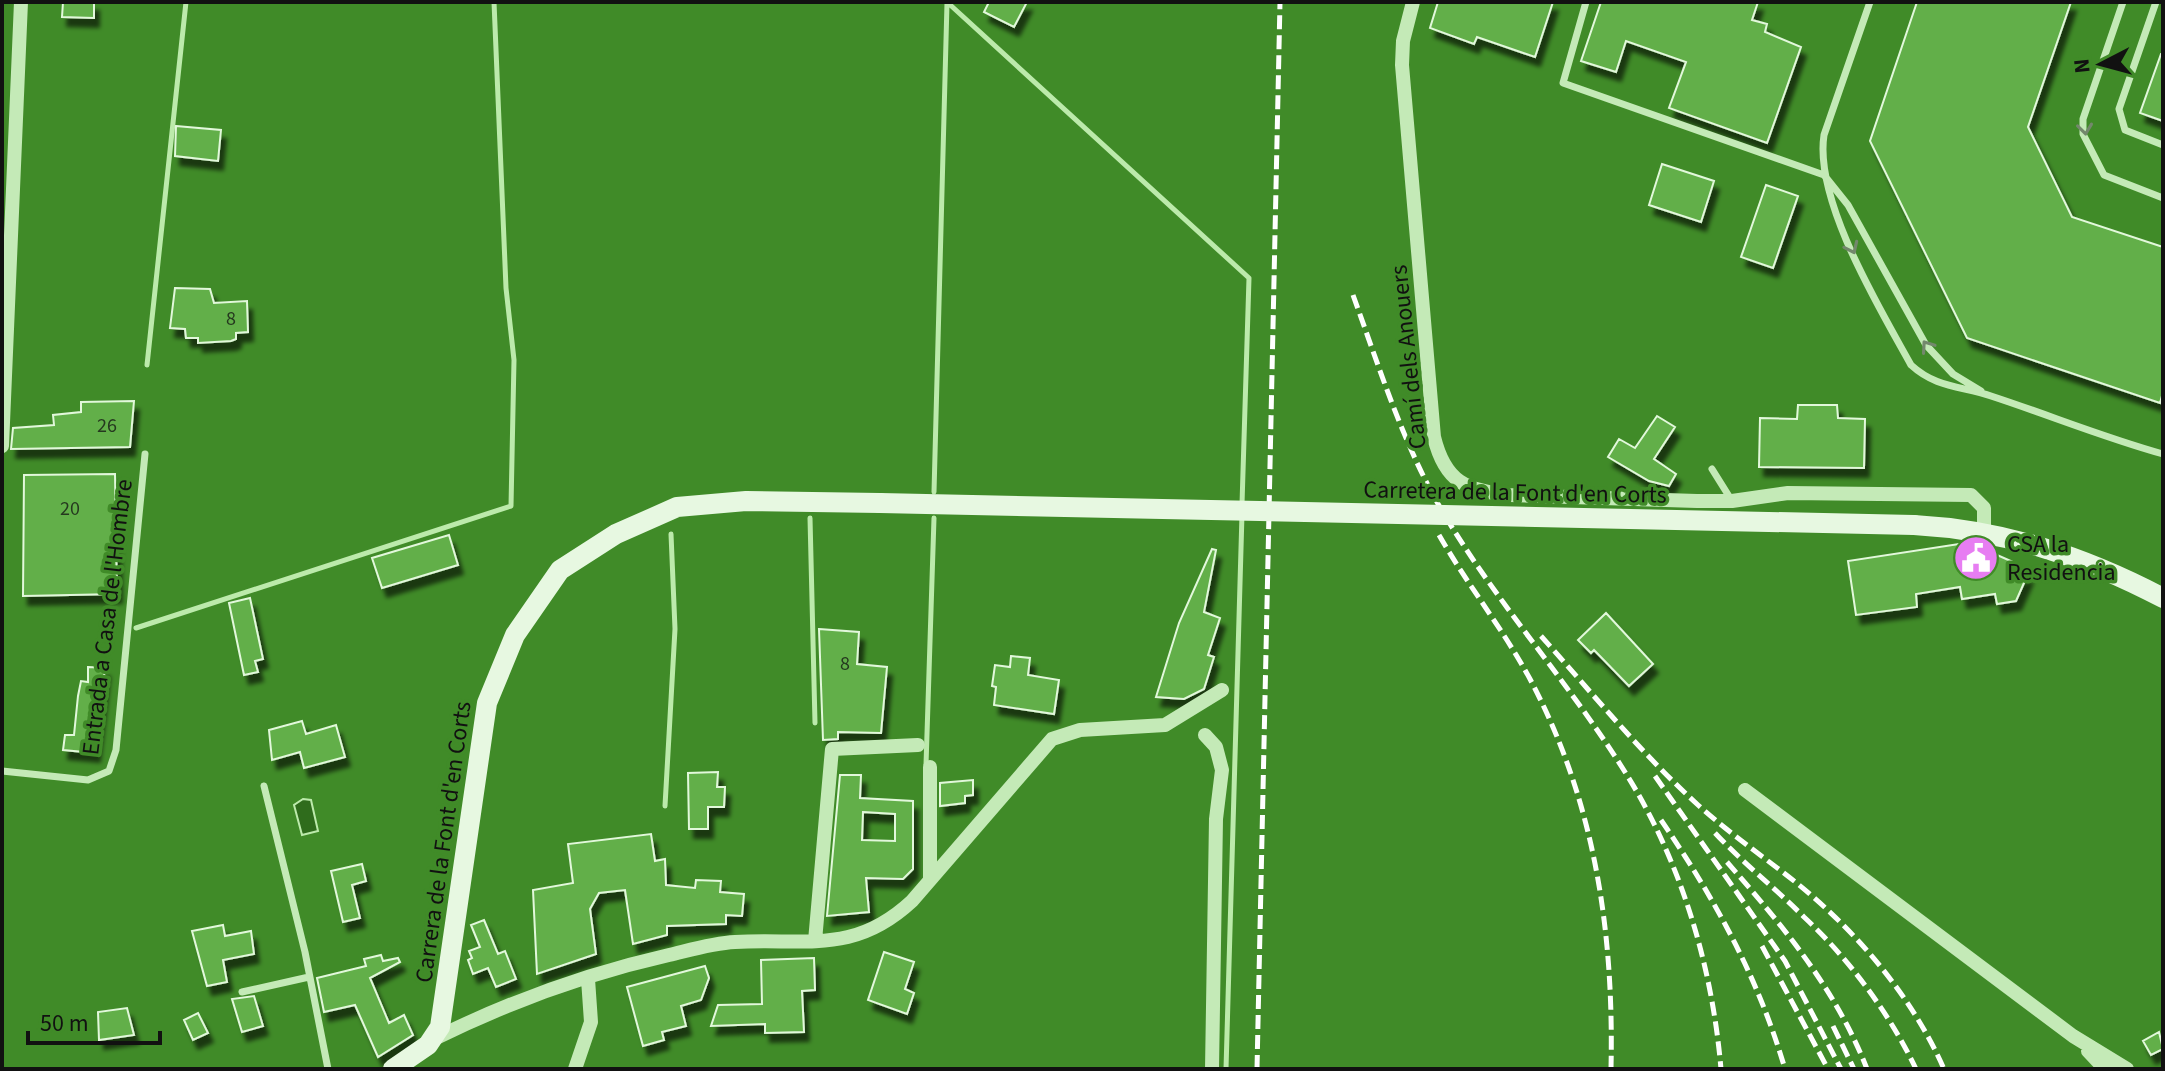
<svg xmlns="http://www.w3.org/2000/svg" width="2165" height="1071" font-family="'Source Sans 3',sans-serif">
	<defs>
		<filter id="shadow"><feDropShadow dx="5" dy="9" stdDeviation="2" flood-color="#0009"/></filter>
	</defs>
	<rect width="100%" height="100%" fill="#408b28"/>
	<path fill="#2f6c1c" stroke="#bceaab" stroke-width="2" d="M303,799L311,800L318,831L302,835L294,805Z"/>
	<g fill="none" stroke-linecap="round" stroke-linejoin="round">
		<path stroke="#bceaab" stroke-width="5" d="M947,2L1249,278L1242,504
			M147,365L186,2
			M934,492L947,3
			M810,518L815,723
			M136,628L511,506L514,360L506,288L494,2
			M926,765L934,518
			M665,806L675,629L671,534
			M1226,1069L1242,514"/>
	</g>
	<path fill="#62af49" stroke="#e2f8db" stroke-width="2" fill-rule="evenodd" filter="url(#shadow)" d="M63,2H94V18L62,17Z
		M989,2H1027L1014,27L984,12Z
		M1438,2H1553L1535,57L1477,37L1474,44L1430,28Z
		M1601,2H1758L1752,20L1767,24L1765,32L1801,47L1767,143L1669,108L1686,62L1626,41L1616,72L1581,61Z
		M1917,2H2071L2028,127L2072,217L2163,247V392L2160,403L1967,338L1870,141Z
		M2161,54H2163V121L2140,113Z
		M176,126L221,130L218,161L175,156Z
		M1662,164L1714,181L1701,222L1649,205Z
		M1766,185L1798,196L1773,268L1741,257Z
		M175,288L210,289L214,303L247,301L248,332L236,333V339L231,341L198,343V338H186L185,329L170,328Z
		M134,401L130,447L11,449L13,428L54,425L53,415L81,412V402Z
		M1798,405H1837L1838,418L1865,419L1864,468L1759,467L1760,418L1797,419Z
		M1657,416L1675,427L1654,459L1676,474L1669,486L1649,481L1608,457L1619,439L1635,448Z
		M115,474L117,594L23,596L24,475Z
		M449,535L458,565L382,588L372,558Z
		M1959,544L1988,551L2013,562L2015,576L2028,574L2016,601L1997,604L1995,594L1962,599L1960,587L1916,594L1917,607L1856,615L1848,561Z
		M1212,549L1216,550L1204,612L1220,618L1208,655L1214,657L1204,689L1184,699L1156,697L1179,623Z
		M250,598L263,659L255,661L258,672L244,675L229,603Z
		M1606,613L1653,664L1629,686L1594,650L1591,653L1578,640Z
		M819,629L859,632L857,664L887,667L881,733L838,732V739L823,740Z
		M1011,656L1030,658L1028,675L1059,680L1054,714L994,705L996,687L992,686L995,665L1010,667Z
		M88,667L105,668L95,753L63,750L65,735H74L78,696L81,681L88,682Z
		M302,721L306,734L336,725L345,757L304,768L300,752L272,760L269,730Z
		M718,772L717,787H725L724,807H708V829H689L688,773Z
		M840,775H861L860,798L913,801V869L903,879L866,878L869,912L827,916ZM863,812L895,814V841L862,840Z
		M973,780V795L965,796V803L940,806V783Z
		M651,834L655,861L665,859L666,885L695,888L696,880L721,881L720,892L744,894L742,916L726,915V924L667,926V935L633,944L625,890L599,893L590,909L596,954L537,974L533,890L573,883L568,844Z
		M362,864L366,881L352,885L360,918L343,922L331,871Z
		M484,920L498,954L505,951L516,979L496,987L488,968L473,974L468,960L472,958L469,951L480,947L471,925Z
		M223,925L225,936L251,931L254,954L223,960L227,982L207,986L192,931Z
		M884,952L914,962L905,989L914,993L907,1014L868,1000Z
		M381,955L383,961L398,958L400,962L370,978L389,1023L404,1015L413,1035L378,1057L355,1005L324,1012L317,978L366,966L364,959Z
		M814,958L815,990L802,991L804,1032L765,1033V1024L711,1026L718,1005L762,1004L761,960Z
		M705,966L709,978L701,1000L681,1006L686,1026L662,1032L664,1040L643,1046L627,987Z
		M254,996L263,1026L242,1032L232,999Z
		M127,1008L134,1035L99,1040L98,1012Z
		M198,1013L208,1033L193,1040L184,1020Z
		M2159,1032L2163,1049L2151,1055L2143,1041Z"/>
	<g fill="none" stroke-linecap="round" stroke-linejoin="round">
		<path stroke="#c4eab7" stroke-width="7" d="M1586,2L1563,83L1824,175L1848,205L1926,345L1953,374L1981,391
			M1870,2L1824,135C1814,200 1879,307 1911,365C1936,388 1961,386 1991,396C2049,415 2105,438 2163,454
			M2123,2L2083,119V134L2104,175L2163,198
			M2156,2L2119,109L2125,130L2163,145
			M1712,469L1732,501
			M2,771L88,780L109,771L116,750L145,454
			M264,786L305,952L328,1069
			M242,992L309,977"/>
		<path stroke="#c4eab7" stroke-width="14" d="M1413,2L1403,41L1402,65L1434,437C1445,482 1466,491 1510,495L1697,501H1732L1788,493L1971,495L1984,508V531
			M2,446L21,2
			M1205,735L1216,747L1222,770L1216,819L1212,1069
			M930,767V879
			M1745,790L2073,1036L2127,1069
			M815,941L832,749L918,745
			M434,1039C507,1003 589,973 669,955C690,950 713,943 735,942C807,938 854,955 912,901L1052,739L1080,730L1165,725L1222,690
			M2088,1051L2105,1069
			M575,1069L591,1022L588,979"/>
		<path stroke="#e7f8e1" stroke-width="20" d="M1914,525C2004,530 2083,556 2163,598
			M393,1069L428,1045L440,1027L487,703L515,635L560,570L616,534L677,507L746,501L880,503"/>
		<path stroke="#fff" stroke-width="5" stroke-dasharray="14 6" stroke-linecap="butt" d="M1353,295C1381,372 1406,454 1450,524C1503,610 1571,686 1625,772C1681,861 1712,965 1721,1069
			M1439,535C1467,584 1503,629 1530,679C1595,802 1614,932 1611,1069
			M1541,636C1592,693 1641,753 1698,805C1727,831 1758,853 1789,877C1853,927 1911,994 1944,1069
			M1655,776L1785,961L1841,1069
			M1661,820C1715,899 1758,977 1785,1069
			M1715,833C1743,863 1775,888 1804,917C1849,959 1890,1014 1916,1069
			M1727,862C1782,925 1836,989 1867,1069
			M1762,946L1828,1069
			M1833,1026L1854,1069
			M1257,1069L1280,2"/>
		<path stroke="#e7f8e1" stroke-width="20" d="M880,503L1914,525"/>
	</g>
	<defs><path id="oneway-chevron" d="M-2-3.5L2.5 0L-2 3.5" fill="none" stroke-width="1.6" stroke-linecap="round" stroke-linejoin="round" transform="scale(2)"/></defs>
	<g stroke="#73886c">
		<use href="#oneway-chevron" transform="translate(2085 129) rotate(83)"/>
		<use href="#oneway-chevron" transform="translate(1852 248) rotate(65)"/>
		<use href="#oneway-chevron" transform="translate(1927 346) rotate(-125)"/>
	</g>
	<defs>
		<g id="civic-disc" transform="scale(2.3)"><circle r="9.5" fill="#e77df2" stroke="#408b28"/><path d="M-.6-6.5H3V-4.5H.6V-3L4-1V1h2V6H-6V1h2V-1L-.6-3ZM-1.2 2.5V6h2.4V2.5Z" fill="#fff"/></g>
	</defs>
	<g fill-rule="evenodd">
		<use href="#civic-disc" x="1976" y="558"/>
	</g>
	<g text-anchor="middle" stroke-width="7" stroke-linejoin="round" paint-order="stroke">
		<g font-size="20" fill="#25381f">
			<text x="231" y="325">8</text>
			<text x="107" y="432">26</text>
			<text x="70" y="515">20</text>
			<text x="845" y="670">8</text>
		</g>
		<g font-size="24" fill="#111" stroke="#408b28">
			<text transform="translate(1408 357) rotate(-96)" y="8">Camí dels Anouers</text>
			<text transform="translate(1515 492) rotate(1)" y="8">Carretera de la Font d'en Corts</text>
			<text transform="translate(107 617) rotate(-83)" y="8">Entrada a Casa de l'Hombre</text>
			<text transform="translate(443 842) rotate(-82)" y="8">Carrera de la Font d'en Corts</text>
		</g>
		<g font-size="24" fill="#111" stroke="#408b28" text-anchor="start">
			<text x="2007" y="552">CSA la<tspan x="2007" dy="28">Residencia</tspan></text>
		</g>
	</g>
	<rect width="2165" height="1071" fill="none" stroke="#111111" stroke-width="8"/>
	<g transform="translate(2101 64) rotate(264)" stroke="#408b28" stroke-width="6" paint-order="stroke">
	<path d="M0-6L14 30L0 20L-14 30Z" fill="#111111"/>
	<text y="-12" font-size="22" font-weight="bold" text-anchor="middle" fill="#111111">N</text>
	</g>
	<path d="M28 1031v12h132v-12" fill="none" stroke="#111111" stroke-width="4"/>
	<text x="40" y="1031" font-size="24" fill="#111111" stroke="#408b28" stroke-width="6" paint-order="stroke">50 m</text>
</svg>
